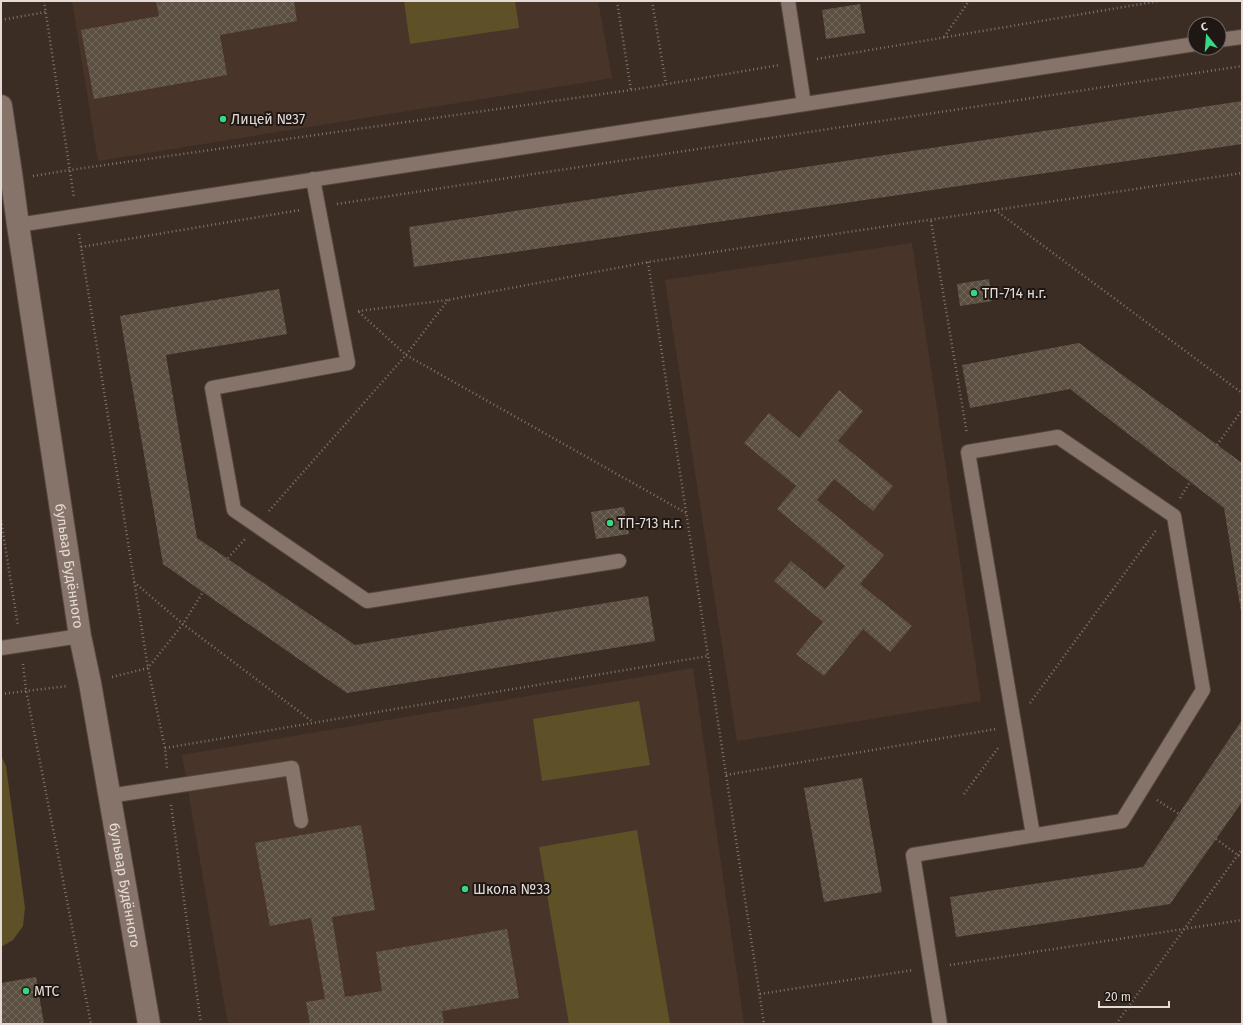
<svg xmlns="http://www.w3.org/2000/svg" width="1243" height="1025" font-family="'Fira Sans',sans-serif">
	<defs>
		<pattern id="building-cross-hatch" width="8" height="8" patternUnits="userSpaceOnUse"><rect width="8" height="8" fill="#5b4f42"/><path d="M0 0l8 8M0 8l8-8" fill="none" stroke="#72685d"/></pattern>
	</defs>
	<rect width="100%" height="100%" fill="#3c2d24"/>
	<path fill="#493429" d="M72,1H598L612,78L98,161Z
		M912,243L981,701L737,741L665,280Z
		M693,668L744,1024H228L182,755Z"/>
	<path fill="#5e5128" d="M404,1H515L519,28L410,44Z
		M639,701L650,765L542,781L533,719Z
		M1,755L6,766L25,908L23,926L13,940L1,947Z
		M637,830L670,1024H569L539,847Z"/>
	<path fill="url(#building-cross-hatch)" d="M156,1H294L297,21L220,35L227,75L94,99L81,30L159,16Z
		M860,4L865,33L826,39L822,10Z
		M1242,101V144L414,267L409,227Z
		M989,279L992,301L960,306L957,284Z
		M279,289L287,334L166,355L197,538L355,645L648,596L655,641L347,693L163,564L120,316Z
		M1079,343L1242,463V617L1224,508L1070,389L970,408L962,365Z
		M839,390L863,411L838,441L893,486L873,511L834,479L817,500L884,555L860,584L912,626L890,652L863,629L824,676L796,654L823,622L774,581L791,561L825,589L845,566L777,509L796,486L744,443L769,413L799,438Z
		M624,507L629,534L596,539L591,512Z
		M1242,720V802L1170,904L956,937L950,897L1143,867Z
		M862,778L882,892L824,902L804,788Z
		M361,825L375,910L332,917L345,997L382,991L376,952L507,929L519,998L442,1011L444,1024H310L306,1002L325,999L311,918L270,926L255,843Z
		M36,977L44,1024H1V983Z"/>
	<g fill="none" stroke-linecap="round" stroke-linejoin="round">
		<g stroke="#554841" stroke-width="16">
			<path id="lane" d="M788,1L804,104
				M1219,40L1242,37
				M313,179L348,363L212,388L234,510L367,601L619,561
				M18,225L1195,44
				M1,648L80,636
				M109,796L292,768L301,821
				M940,1024L913,855L1122,821L1203,690L1174,516L1058,437L968,452L1033,835"/>
		</g>
		<g stroke="#554841" stroke-width="24">
			<g id="street">
				<path id="s1" d="M1,106L12,180L18,225L80,636L90,683L149,1024"/>
			</g>
		</g>
		<path stroke="#82756e" stroke-width="2.5" stroke-dasharray="1 3" stroke-linecap="butt" d="M44,1L74,198
			M617,1L631,90
			M652,1L666,84
			M1,20L46,12
			M944,37L969,1
			M817,59L1159,1
			M33,176L70,170L631,90L780,65
			M337,204L1242,66
			M995,210L1242,393
			M931,221L967,434
			M79,234L148,668L165,748L167,768
			M81,247L300,210
			M648,262L708,656
			M358,311L448,300L648,262L1242,173
			M359,312L406,355L686,513
			M1217,445L1242,410
			M1180,498L1190,482
			M269,511L406,355L448,300
			M1,520L18,626
			M228,558L245,539
			M134,582L183,624L313,722
			M23,664L26,690L91,1024
			M112,677L148,668L183,624L203,592
			M1,694L68,686
			M1030,703L1157,529
			M165,748L708,656L764,1024
			M726,775L996,729
			M964,794L998,748
			M1157,800L1179,814
			M171,805L201,1024
			M1216,839L1242,858
			M950,965L1242,920
			M760,994L913,970
			M1116,1024L1242,849"/>
		<use href="#lane" stroke="#86746a" stroke-width="14"/>
		<use href="#street" stroke="#86746a" stroke-width="22"/>
	</g>
	<g fill="#36d881" stroke="#1e1713" stroke-width="1.5">
		<circle cx="223" cy="119" r="4"/>
		<circle cx="974" cy="293" r="4"/>
		<circle cx="610" cy="523" r="4"/>
		<circle cx="465" cy="889" r="4"/>
		<circle cx="26" cy="991" r="4"/>
	</g>
	<g text-anchor="middle" stroke-width="4" stroke-linejoin="round" paint-order="stroke">
		<g font-size="14" fill="#e5dbd6" stroke="#1e1713" text-anchor="start">
			<text x="231" y="124">Лицей №37</text>
			<text x="982" y="298">ТП-714 н.г.</text>
			<text x="618" y="528">ТП-713 н.г.</text>
			<text x="473" y="894">Школа №33</text>
			<text x="34" y="996">МТС</text>
		</g>
		<g font-size="14" fill="#e5dbd6" stroke="#1e1713">
			<text dy="5" stroke="none"><textPath href="#s1" startOffset="465">бульвар Будённого</textPath></text>
			<text dy="5" stroke="none"><textPath href="#s1" startOffset="789">бульвар Будённого</textPath></text>
		</g>
	</g>
	<rect width="1243" height="1025" fill="none" stroke="#e5dbd6" stroke-width="4"/>
	<g transform="translate(1207 36) rotate(343)"><circle r="19" fill="#1e1713" stroke="#6e6561"/>
	<path d="M0-3L7 15L0 10L-7 15Z" fill="#36d881"/>
	<text y="-6" font-size="11" font-weight="bold" text-anchor="middle" fill="#e5dbd6">С</text>
	</g>
	<path d="M1099 1001v6h70v-6" fill="none" stroke="#e5dbd6" stroke-width="2"/>
	<text x="1105" y="1001" font-size="12" fill="#e5dbd6" stroke="#1e1713" stroke-width="3" paint-order="stroke">20 m</text>
</svg>
